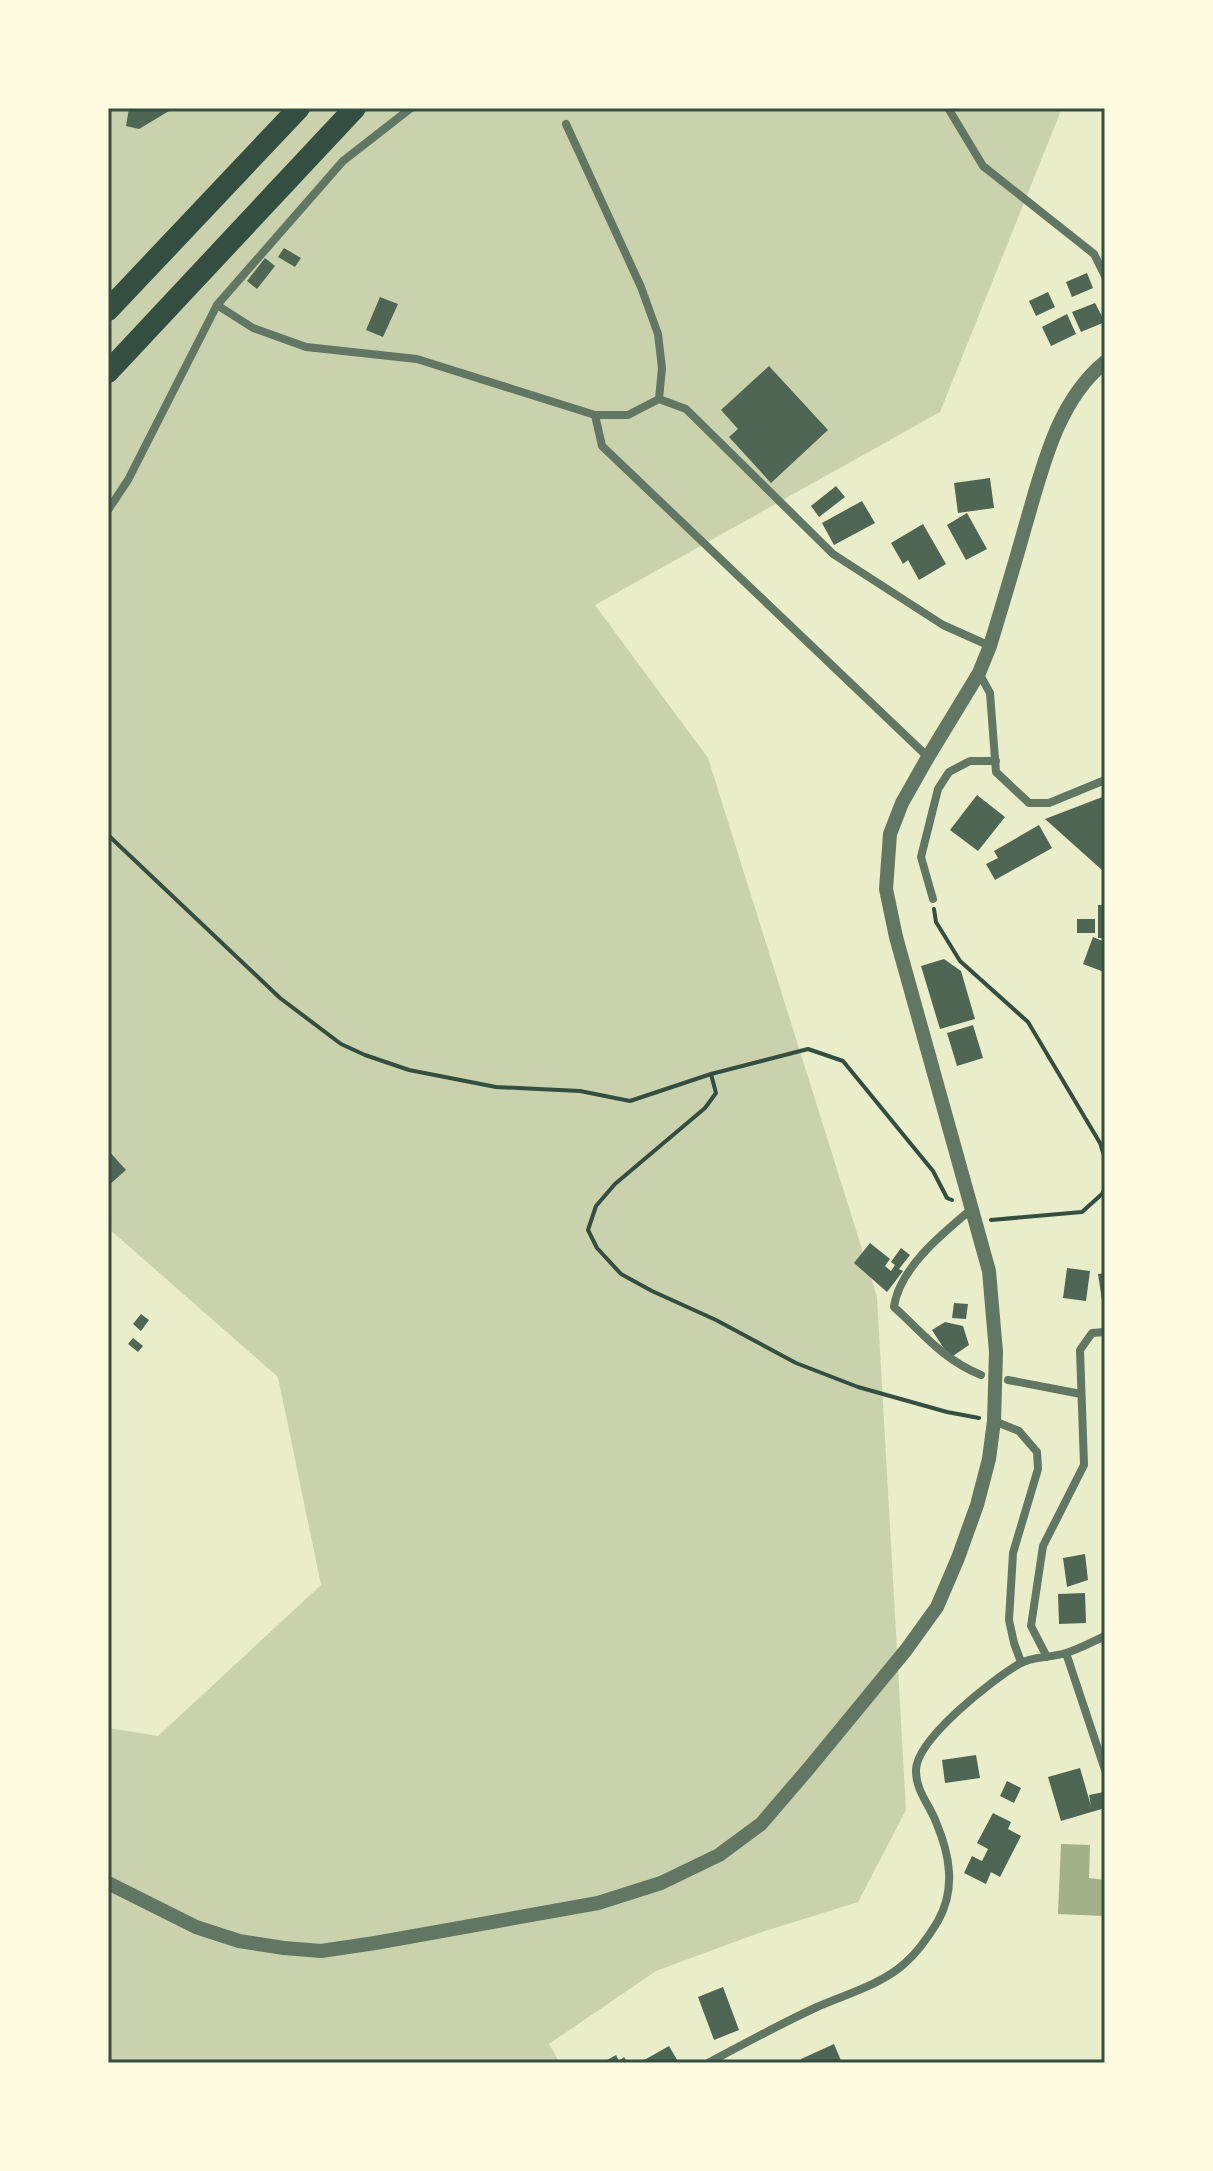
<svg xmlns="http://www.w3.org/2000/svg" width="1213" height="2171" font-family="'DM Sans',sans-serif">
	<rect width="100%" height="100%" fill="#e9edc9"/>
	<path fill="#cad2ad" d="M108,108H1062L940,412L595,605L708,758L877,1297L906,1810L858,1902L756,1934L656,1971L549,2044L560,2063H108V1728L158,1736L321,1585L278,1377L108,1228Z"/>
	<path fill="#a3b18a" d="M1061,1844L1090,1845L1089,1878L1105,1880L1103,1916L1058,1914Z"/>
	<path fill="#4f6655" d="M129,108H174L139,129L126,126Z
		M284,248L301,258L295,267L278,257Z
		M265,258L275,266L257,289L247,281Z
		M1087,273L1093,288L1072,297L1066,282Z
		M1048,292L1055,307L1036,316L1029,301Z
		M380,297L398,304L383,337L366,330Z
		M1095,303L1105,322L1081,332L1072,312Z
		M1067,314L1076,334L1051,346L1042,327Z
		M769,366L828,430L771,483L729,437L738,429L721,410Z
		M990,478L994,508L958,513L954,483Z
		M836,486L845,497L819,517L811,506Z
		M862,501L875,523L834,545L822,523Z
		M967,513L987,549L966,560L947,525Z
		M923,524L946,564L919,580L908,560L903,564L891,543Z
		M977,795L1005,817L978,851L950,830Z
		M1105,796V938H1098V905H1102V870L1045,819Z
		M1039,825L1052,848L995,880L986,864L998,858L994,851Z
		M1077,919H1095V933H1077Z
		M1093,937L1105,942L1104,972L1083,964Z
		M944,959L961,971L975,1019L940,1029L921,966Z
		M973,1025L983,1058L957,1066L947,1033Z
		M108,1150L126,1170L108,1186Z
		M870,1243L890,1259L885,1266L891,1271L895,1265L891,1262L901,1248L910,1255L899,1269L903,1271L887,1292L854,1263Z
		M1067,1268L1090,1271L1086,1301L1063,1298Z
		M1105,1273V1307H1103L1098,1274Z
		M954,1303L968,1304L966,1319L952,1318Z
		M141,1314L149,1320L141,1331L133,1324Z
		M945,1322L963,1326L969,1345L950,1358L932,1330Z
		M133,1338L143,1346L138,1352L128,1344Z
		M1085,1554L1088,1580L1067,1587L1063,1558Z
		M1085,1593L1086,1623L1059,1624L1058,1594Z
		M976,1755L980,1778L945,1783L942,1760Z
		M1080,1768L1091,1806L1089,1795L1104,1792L1105,1808L1061,1821L1048,1777Z
		M1007,1781L1021,1788L1014,1803L1000,1796Z
		M993,1813L1011,1822L1008,1829L1021,1836L1000,1877L991,1872L986,1884L964,1873L972,1856L982,1861L988,1849L977,1843Z
		M723,1987L739,2030L714,2040L698,1997Z
		M834,2044L842,2063H803L801,2059Z
		M669,2046L679,2063H639Z
		M616,2055L619,2061L624,2057L628,2063H602Z"/>
	<g fill="none" stroke-linecap="round" stroke-linejoin="round">
		<path stroke="#344e41" stroke-width="4" d="M108,835L280,998L341,1044L365,1055L409,1070L496,1087L580,1091L630,1101L711,1074L808,1049L843,1061L933,1171L947,1198L952,1200
			M934,909L936,922L960,961L1028,1022L1100,1143L1105,1159
			M711,1074L716,1093L705,1108L615,1184L596,1206L588,1230L597,1248L621,1274L652,1291L716,1320L796,1363L858,1387L947,1412L979,1418
			M991,1220L1082,1212L1102,1194L1105,1188"/>
		<path stroke="#617663" stroke-width="8" d="M948,108L983,166L1094,254L1105,276
			M566,124L641,287L658,334L662,368L659,399
			M217,305L253,328L306,347L417,359L595,415H628L659,399L686,409L833,554L943,625L990,646
			M595,415L602,446L928,757
			M108,510L128,480L217,305L343,161L411,108
			M979,673L990,693L996,772L1029,803H1049L1105,780
			M933,899L921,857L938,789L949,772L970,761H996
			M973,1208C944,1232 899,1268 894,1307C924,1334 942,1359 981,1375
			M1008,1380L1081,1394
			M994,1421L1019,1431L1037,1452L1038,1469L1013,1553L1009,1620L1014,1643L1021,1662
			M1066,1653L1105,1770
			M1047,1657L1031,1626L1043,1546L1084,1465L1080,1350L1092,1333L1105,1332
			M708,2063C744,2044 780,2024 817,2007C844,1995 882,1984 904,1964C917,1953 929,1936 938,1921C956,1889 950,1855 936,1822C929,1804 916,1791 916,1771C915,1740 992,1680 1019,1664C1032,1656 1051,1658 1066,1653C1079,1649 1092,1642 1105,1636"/>
		<path stroke="#617663" stroke-width="14" d="M108,1883L196,1927L239,1941L284,1948L321,1951L375,1943L598,1903L661,1883L719,1855L761,1824L809,1768L906,1650L937,1607L958,1558L977,1505L989,1459L994,1421L996,1352L989,1271L896,937L886,889L890,834L902,803L928,757L979,673L990,646C1002,606 1014,567 1025,527C1042,470 1056,402 1105,362"/>
		<path stroke="#344e41" stroke-width="22" d="M108,310L299,108
			M108,372L355,108"/>
	</g>
	<rect width="1213" height="2171" fill="none" stroke="#fefae0" stroke-width="220"/>
	<rect x="110" y="110" width="993" height="1951" fill="none" stroke="#344e41" stroke-width="3"/>
</svg>
